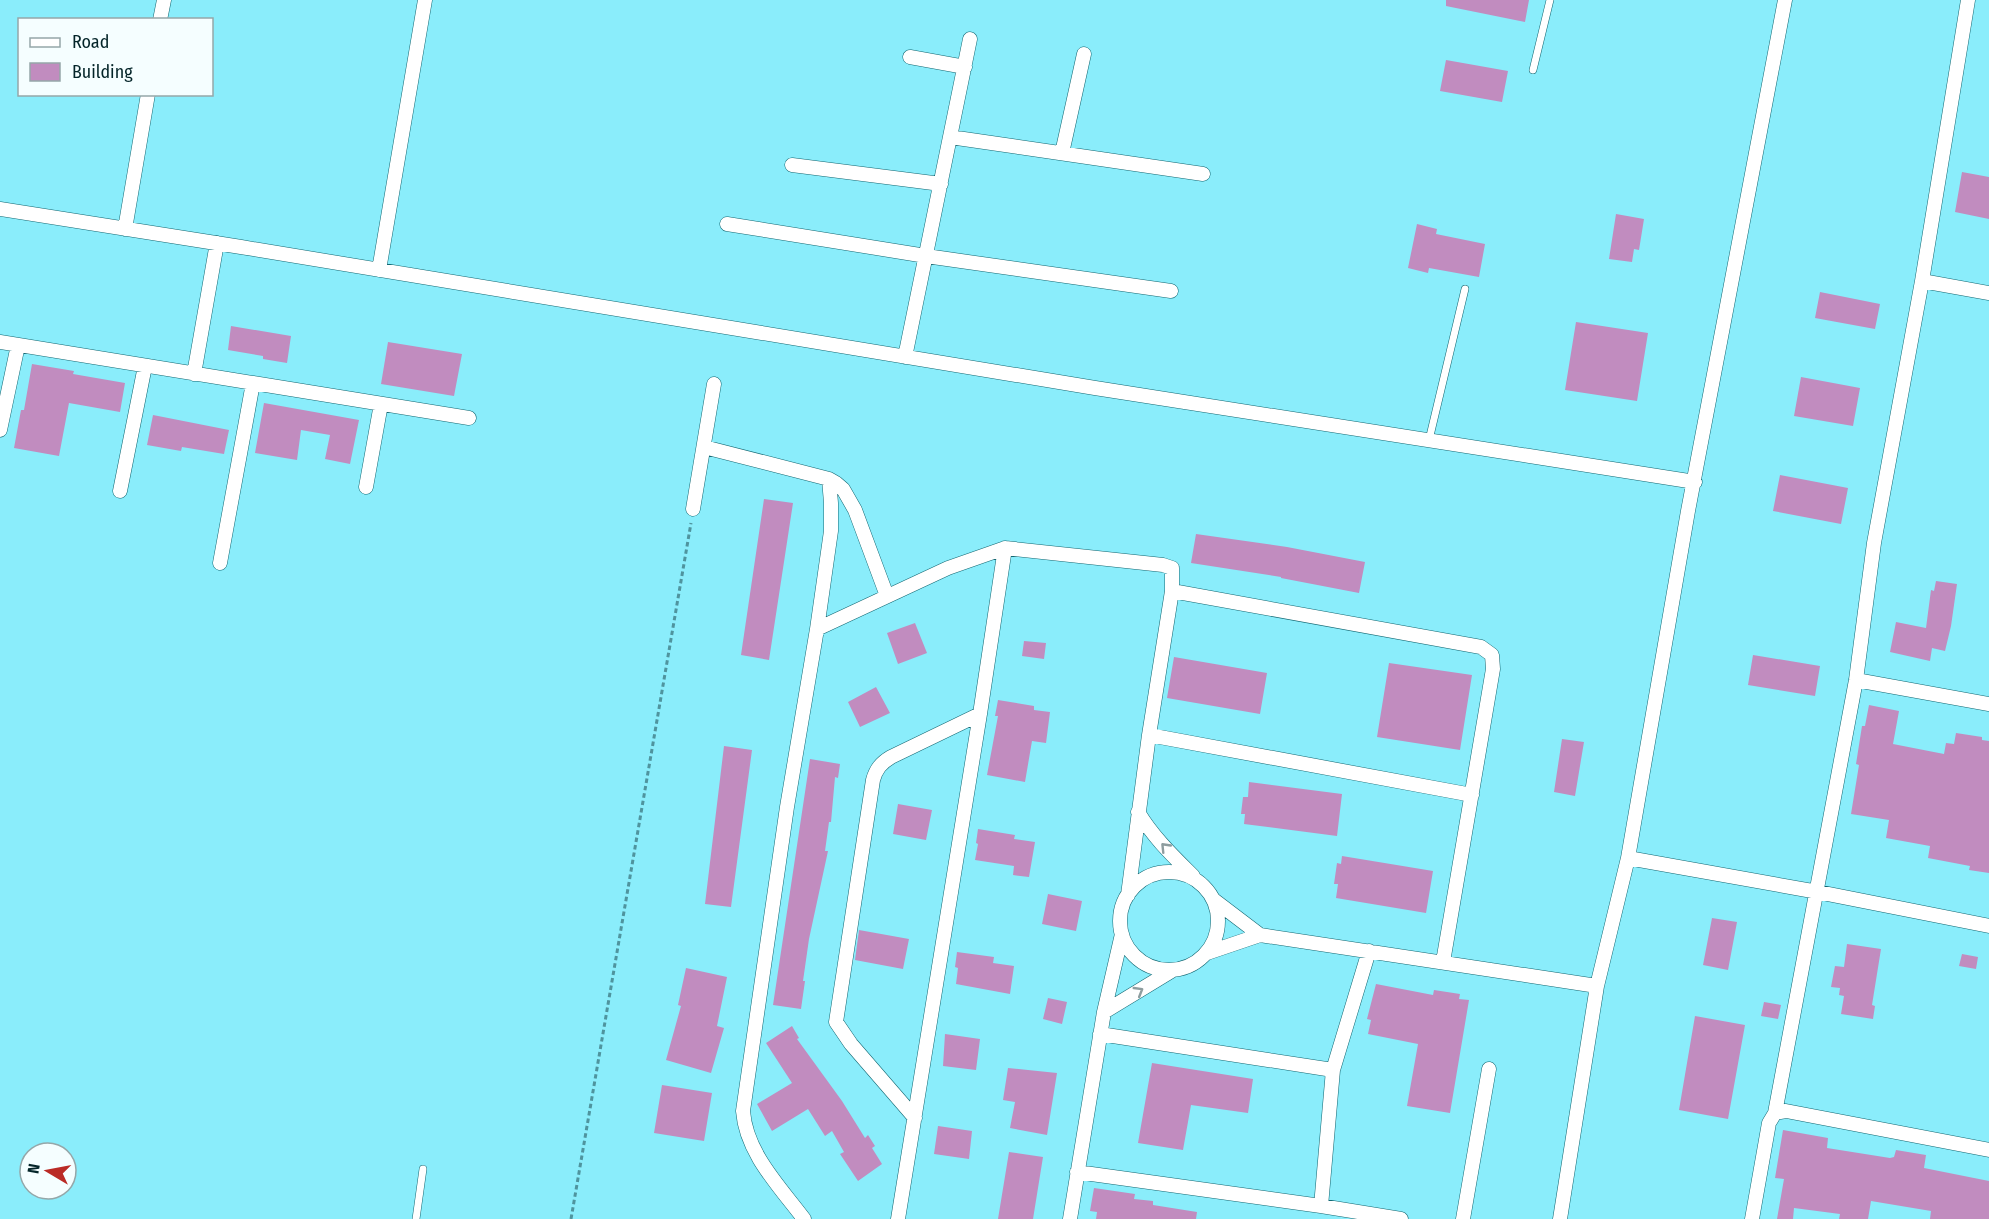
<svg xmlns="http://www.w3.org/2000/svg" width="1989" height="1219" font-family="'Fira Sans Condensed',sans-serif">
	<rect width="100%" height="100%" fill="#8aedfb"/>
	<path fill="#c18cbf" d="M1446,0H1529L1525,22L1446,6Z
		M1446,60L1508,71L1502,102L1440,91Z
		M1962,172L1989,177V219L1955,212Z
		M1616,214L1644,219L1639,250L1634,249L1632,262L1609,259Z
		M1417,224L1437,229L1436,234L1485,244L1479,277L1429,268L1428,273L1408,268Z
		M1820,292L1880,304L1875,329L1815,318Z
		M1576,322L1648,333L1637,401L1565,390Z
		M231,326L291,336L287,363L263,359V356L228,350Z
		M388,342L462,354L454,396L381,384Z
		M32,364L74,371L73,374L125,383L120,412L69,403L59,456L14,448L21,410H24Z
		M1801,377L1860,388L1853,426L1794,416Z
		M264,403L359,420L350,464L325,459L330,435L301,430L297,460L255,453Z
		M153,415L229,430L224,454L182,447L181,451L147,445Z
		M1780,475L1848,488L1841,524L1773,511Z
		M764,499L793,503L769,660L741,655Z
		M1196,534L1287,547L1365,562L1359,593L1281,578V577L1191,563Z
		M1936,581L1957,584L1951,626L1945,651L1932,648L1930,661L1890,652L1896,622L1926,628L1931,590L1934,591Z
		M915,623L927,653L898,664L887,633Z
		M1024,641L1046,643L1044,659L1022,656Z
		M1753,655L1820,666L1815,696L1748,685Z
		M1174,657L1267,673L1260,714L1167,698Z
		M1389,663L1472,675L1460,750L1377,737Z
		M876,687L890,713L860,727L848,702Z
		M998,700L1034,706V710L1050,712L1046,743L1032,741L1025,782L987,775L998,716H995Z
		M1869,705L1899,711L1893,744L1944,754L1946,743L1954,744L1956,733L1982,737V740L1989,741V873L1969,870L1970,866L1928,858L1930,846L1886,838L1889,820L1851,814L1859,765L1856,764L1862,726H1865Z
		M1562,739L1584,742L1575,796L1554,792Z
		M724,746L752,750L731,907L705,904Z
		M810,759L840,764L838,778L835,777L831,822H829L825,851H828L809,939L803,981H805L801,1009L773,1005Z
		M1249,782L1342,794L1337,836L1244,824L1245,814H1241L1243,797H1248Z
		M898,804L932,810L926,840L893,834Z
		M978,829L1015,835L1014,839L1035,842L1029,877L1013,875L1014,866L975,860L978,844L976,843Z
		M1342,856L1433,871L1426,913L1336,898L1338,884H1334L1337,863L1341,864Z
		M1048,894L1082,901L1076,931L1042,924Z
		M1712,918L1737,922L1728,970L1703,965Z
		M859,930L909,939L903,969L855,960Z
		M1847,944L1881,949L1872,1005L1875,1006L1873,1019L1841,1014L1844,996L1839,995L1840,988L1831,987L1835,966L1844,967Z
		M957,952L994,957L993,963L1014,966L1010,994L956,984L958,968L955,967Z
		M1962,954L1978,957L1976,969L1959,966Z
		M686,968L727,977L717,1026L724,1028L711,1073L666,1060L681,1006L678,1005Z
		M1376,984L1433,995L1434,990L1460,994L1459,999L1469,1000L1450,1113L1407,1106L1418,1044L1368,1034L1371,1020L1367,1019Z
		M1048,998L1067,1002L1062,1024L1043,1019Z
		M1764,1002L1781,1005L1778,1019L1761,1016Z
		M1695,1016L1745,1025L1728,1119L1679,1110Z
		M792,1026L799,1038L797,1039L842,1101L865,1138L868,1135L875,1146L872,1148L882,1164L858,1181L840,1154L844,1152L832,1131L825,1136L808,1109L772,1131L757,1104L792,1083L766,1043Z
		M945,1034L980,1039L976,1070L943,1066Z
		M1152,1063L1253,1079L1248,1113L1191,1105L1183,1150L1138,1143Z
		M1008,1068L1057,1073L1047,1135L1010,1128L1015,1102L1003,1100Z
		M662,1085L712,1093L704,1141L654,1133Z
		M938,1126L972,1131L969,1159L934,1154Z
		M1783,1130L1828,1138L1827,1148L1890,1158L1894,1157L1896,1150L1926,1155L1924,1168L1989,1181V1219H1930L1931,1211L1871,1201L1868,1219H1839L1840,1214L1794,1208L1793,1219H1777L1784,1179L1775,1178Z
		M1009,1152L1043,1157L1033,1219H998Z
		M1094,1188L1135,1194L1134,1199L1153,1201V1205L1197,1212L1196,1219H1096L1097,1212L1090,1211Z"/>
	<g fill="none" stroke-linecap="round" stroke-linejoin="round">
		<g stroke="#136772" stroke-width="8">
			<path id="lane" d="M1533,70L1550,0
				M1429,440L1465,289
				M416,1219L423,1169"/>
		</g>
		<g stroke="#136772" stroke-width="15">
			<path id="street" d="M160,20L164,0
				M910,57L965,67
				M950,137L1203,174
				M1062,153L1084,54
				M792,165L941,184
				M0,209L241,247L1095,388L1695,482
				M727,224L926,256L1171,291
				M125,229L148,94
				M379,270L425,0
				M1922,281L1989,293
				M0,342L469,418
				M905,357L970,39
				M194,374L217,243
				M0,430L18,345
				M704,447L829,479L836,483L843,489L855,510L887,596
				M366,487L381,404
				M120,491L145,366
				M693,509L714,384
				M220,563L253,383
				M1172,591L1481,647L1492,655L1493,669L1443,962
				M817,629L948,568L1005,548L1163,565L1172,568V591L1149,735L1128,895
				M1856,680L1989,704
				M1149,735L1472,795
				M1138,812C1153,837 1173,856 1193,876
				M1628,858L1818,892L1989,926
				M1120 921a49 49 0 1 1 98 0a49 49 0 1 1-98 0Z
				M1214,900L1260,935
				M1207,953L1260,935L1597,986
				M1104,1012L1173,970
				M1100,1034L1333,1070
				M1775,1113L1856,680L1874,543L1922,281L1968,0
				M915,1118L851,1044L836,1022L873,780C876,769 881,763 891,757L980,714
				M1077,1172L1321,1206L1401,1219
				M1321,1206L1333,1070L1369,951
				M804,1219C780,1187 746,1153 743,1111L787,807L817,629L831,531V503L829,479
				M898,1219L980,714L1005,548
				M1070,1219L1104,1012L1122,934
				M1463,1219L1489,1069
				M1560,1219L1597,986L1628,858L1688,511L1785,0
				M1752,1219L1769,1123L1775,1113L1786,1111L1989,1150"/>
		</g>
		<path stroke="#4f949e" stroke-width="3" stroke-dasharray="4.5 3" stroke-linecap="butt" d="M571,1219L691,523"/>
		<use href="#lane" stroke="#fff" stroke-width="7"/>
		<use href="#street" stroke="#fff" stroke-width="14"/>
	</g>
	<defs><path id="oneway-chevron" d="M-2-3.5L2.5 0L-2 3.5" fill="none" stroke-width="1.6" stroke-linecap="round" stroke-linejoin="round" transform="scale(1.5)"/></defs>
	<g stroke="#8e9d9f">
		<use href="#oneway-chevron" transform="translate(1165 847) rotate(-134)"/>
		<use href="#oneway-chevron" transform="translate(1139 991) rotate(-31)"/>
	</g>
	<rect x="18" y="18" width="195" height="78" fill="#f5feff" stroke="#95a7a9" stroke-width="1.5"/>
	<rect x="30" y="38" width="30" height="9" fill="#ffffff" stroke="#95a7a9" stroke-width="1.5"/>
	<text x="72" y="48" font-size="18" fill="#042529">Road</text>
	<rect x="30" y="63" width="30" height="18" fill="#c18cbf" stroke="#95a7a9" stroke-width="1.5"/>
	<text x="72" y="78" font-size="18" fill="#042529">Building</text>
	<g transform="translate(48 1171) rotate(280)"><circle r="28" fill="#f5feff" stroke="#95a7a9" stroke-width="1.5"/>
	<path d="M0-4.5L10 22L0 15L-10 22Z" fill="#ba2b26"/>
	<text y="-9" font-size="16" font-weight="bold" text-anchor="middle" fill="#042529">N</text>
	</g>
</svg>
